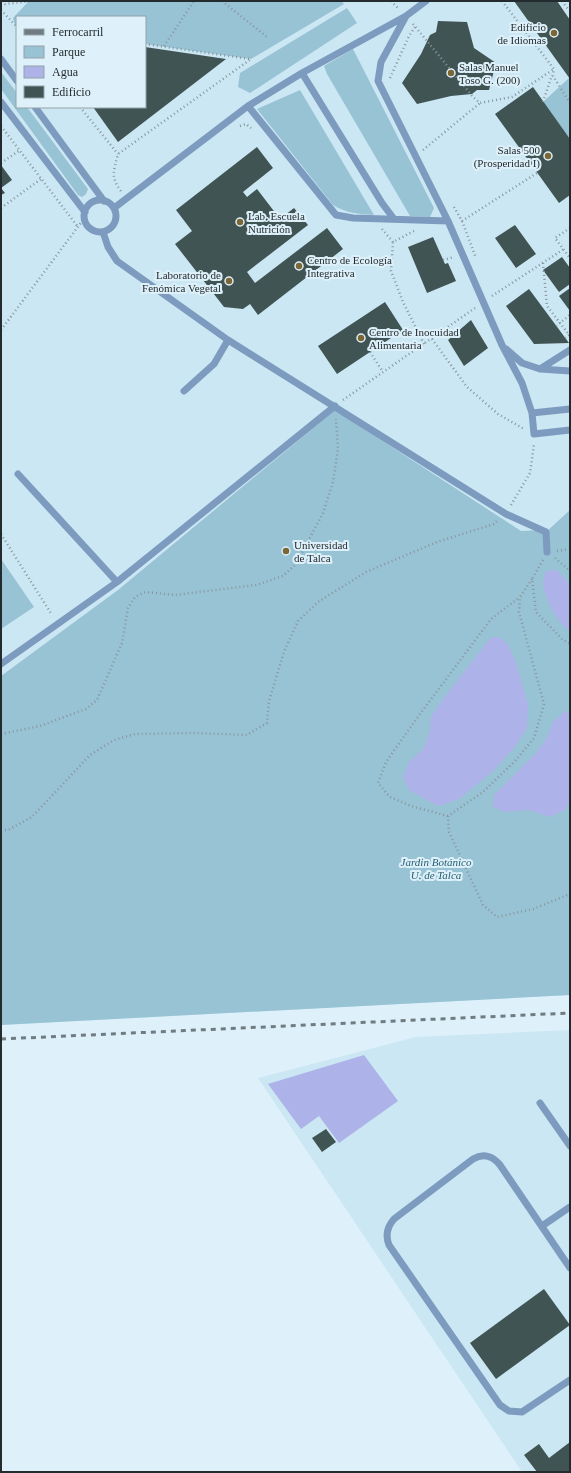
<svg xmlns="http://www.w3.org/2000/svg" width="571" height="1473" font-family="'Times New Roman',serif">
	<rect width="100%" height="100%" fill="#def1fa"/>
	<path fill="#cbe7f3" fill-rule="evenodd" d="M1,1H570V995L1,1025ZM17,17H145V107H17Z
		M570,1030V1472H522L258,1078L416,1037Z"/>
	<path fill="#98c3d5" d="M31,1H342L344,4L251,59L145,44V17H17V25H15L13,18L28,2Z
		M347,8L357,23L250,93L238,87L240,73Z
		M353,49L434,208L430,217L410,216L327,74L324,66Z
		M1,72L17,93V107H27L88,189L86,194L82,197L78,195L1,89Z
		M569,78L570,79V139L543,102Z
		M300,90L374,215C358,214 346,213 333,205L257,109Z
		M335,410L521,531L541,530L546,532L570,510V995L1,1025V676L118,590Z
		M1,559L34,607L1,629Z"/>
	<path fill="#adb2e8" d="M557,570L570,585V632C557,621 546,602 543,584C543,580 545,575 546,571Z
		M491,637L501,638L509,646L516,663L528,705L527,728L514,748L492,772L459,799L438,806L409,790L403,777L409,762L424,748L430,731L431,716L447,694Z
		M565,711L570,712V802L565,810L550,817L529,810L505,812L493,807L494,795L536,753L547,738L553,722Z
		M364,1055L398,1101L339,1143L319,1116L301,1129L268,1084Z"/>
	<path fill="#415454" d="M514,1H557L570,20V79Z
		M438,21L467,22L474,48L496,63L489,90H477L472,94L451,96L417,104L402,83L421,54L430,35L436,32Z
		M145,47L226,59L118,142L93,107H145Z
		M533,87L570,139V195L559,203L495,114Z
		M257,147L273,168L243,192L247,197L257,189L280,219L294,208L308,225L247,272L255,283L327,228L343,249L258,315L250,304L243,309L224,307L175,244L192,231L176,210Z
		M1,165L12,180L1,188L5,193L1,195Z
		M515,225L536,254L516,268L495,238Z
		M433,237L445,264L448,263L456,281L427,293L408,247Z
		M562,257L570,268V284L559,292L543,270Z
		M570,288V311L559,296Z
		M529,289L569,343L534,344L506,306Z
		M385,302L403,330L337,374L318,346Z
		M471,320L488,348L464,366L448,340Z
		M326,1129L336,1142L322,1152L312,1138Z
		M544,1289L570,1325L496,1379L470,1343Z
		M570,1442V1471L568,1472H537L524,1455L539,1444L549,1458Z"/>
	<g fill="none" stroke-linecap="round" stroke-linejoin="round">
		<path stroke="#88969c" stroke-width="2.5" stroke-dasharray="1 3" stroke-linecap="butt" d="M222,1L267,37
			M391,1L399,9
			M502,1L554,69L553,76L570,103
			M562,1L568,9L570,10
			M1,2L5,4L31,1
			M1,10L17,27
			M413,24L473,97L480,103L512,97L554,69
			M145,44L250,59
			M164,46L194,1
			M390,78L409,36L415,27
			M543,102L552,75
			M80,107L118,154
			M1,126L78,227
			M240,126L246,124L251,128
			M423,150L480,103
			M1,163L20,150
			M121,191C110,177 114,170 118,154L251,59
			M454,207L462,221L537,173
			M1,208L41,179
			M462,221L476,258
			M570,228L555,238L570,258
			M382,229L393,242
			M414,231L393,242L391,271L403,302L424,344
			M443,260L454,257
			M543,263L547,306L570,336
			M492,296L564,249
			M556,326L570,315
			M1,330L83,220
			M565,338L570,334
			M432,339L467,387L498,414L524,429
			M370,352L383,372
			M343,400L475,308
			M511,505L530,473L534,444
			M1,534L52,615
			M557,551L570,549
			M555,558L570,571
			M543,560L532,579L536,612L562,639L570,644
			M532,579L520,597L519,612L544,704L534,738L515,761L483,792L448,816L449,832L483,905L497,917L533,909L570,894
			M1,734L40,726L86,709L97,700L122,643L128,608L135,597L145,592L175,595L256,585L283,576L296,564L323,513L333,482L338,449L336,419
			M448,816L411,806L390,797L378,783L386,762L420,714L491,619L520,597
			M1,830H8L32,817L90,755L114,740L135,734L195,733L247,735L267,723L269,701L284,652L298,621L318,602L366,572L437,542L494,524L497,521"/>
		<path stroke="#7d9bbe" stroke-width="7" d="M406,16L381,62L378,81L448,221L502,345L522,383L532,413L570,409
			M1,59L17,81
			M302,73L406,16L426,1
			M1,102L85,212
			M35,107L104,201
			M84 216a16 16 0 1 1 32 0a16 16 0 1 1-32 0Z
			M114,208L248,106
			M394,219L382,203L302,73L248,106L336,215L353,218L448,221
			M103,232L108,247L117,261L228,340L506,514L546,532L547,552
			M506,349L522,363L540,369L570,350
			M540,369L570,371
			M184,391L214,364L228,340
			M532,413L534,434L570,430
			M18,474L117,582
			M1,664L117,582L335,406
			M540,1103L570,1146
			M542,1226L570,1207
			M570,1268L500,1165C493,1156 483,1153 473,1159L394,1219C387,1227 385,1235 389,1245L500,1405L509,1411L522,1412L570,1380"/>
		<path stroke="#707c81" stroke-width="3" stroke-dasharray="5 5" stroke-linecap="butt" d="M1,1039L570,1013"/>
	</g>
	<g fill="#7b6736" stroke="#def1fa" stroke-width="1.5">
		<circle cx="554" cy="33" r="4"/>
		<circle cx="451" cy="73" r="4"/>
		<circle cx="548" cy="156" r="4"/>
		<circle cx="240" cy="222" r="4"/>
		<circle cx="299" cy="266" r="4"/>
		<circle cx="229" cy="281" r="4"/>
		<circle cx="361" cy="338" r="4"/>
		<circle cx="286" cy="551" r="4"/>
	</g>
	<g text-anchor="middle" stroke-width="4" stroke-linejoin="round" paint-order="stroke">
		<g font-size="11" fill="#242b2e" stroke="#def1fa" text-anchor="start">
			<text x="546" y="31" text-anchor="end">Edificio<tspan x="546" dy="13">de Idiomas</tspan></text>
			<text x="459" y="71">Salas Manuel<tspan x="459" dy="13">Toso G. (200)</tspan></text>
			<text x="540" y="154" text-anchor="end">Salas 500<tspan x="540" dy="13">(Prosperidad I)</tspan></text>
			<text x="248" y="220">Lab. Escuela<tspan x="248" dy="13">Nutrición</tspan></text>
			<text x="307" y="264">Centro de Ecología<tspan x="307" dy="13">Integrativa</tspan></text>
			<text x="221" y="279" text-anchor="end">Laboratorio de<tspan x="221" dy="13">Fenómica Vegetal</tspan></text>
			<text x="369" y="336">Centro de Inocuidad<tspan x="369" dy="13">Alimentaria</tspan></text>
			<text x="294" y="549">Universidad<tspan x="294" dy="13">de Talca</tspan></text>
		</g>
		<g font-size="11" font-style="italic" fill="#265c6f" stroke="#def1fa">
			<text x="436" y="866">Jardin Botánico<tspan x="436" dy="13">U. de Talca</tspan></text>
		</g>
	</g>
	<rect width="571" height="1473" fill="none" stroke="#242b2e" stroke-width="4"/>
	<rect x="16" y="16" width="130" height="92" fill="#def1fa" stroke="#94a2a8"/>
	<rect x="24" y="29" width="20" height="6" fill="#707c81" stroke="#94a2a8"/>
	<text x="52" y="36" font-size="12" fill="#242b2e">Ferrocarril</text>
	<rect x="24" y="46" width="20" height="12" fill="#98c3d5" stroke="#94a2a8"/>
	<text x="52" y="56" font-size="12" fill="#242b2e">Parque</text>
	<rect x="24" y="66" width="20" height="12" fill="#adb2e8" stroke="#94a2a8"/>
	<text x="52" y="76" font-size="12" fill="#242b2e">Agua</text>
	<rect x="24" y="86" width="20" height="12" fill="#415454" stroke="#94a2a8"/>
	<text x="52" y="96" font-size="12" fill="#242b2e">Edificio</text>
</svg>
